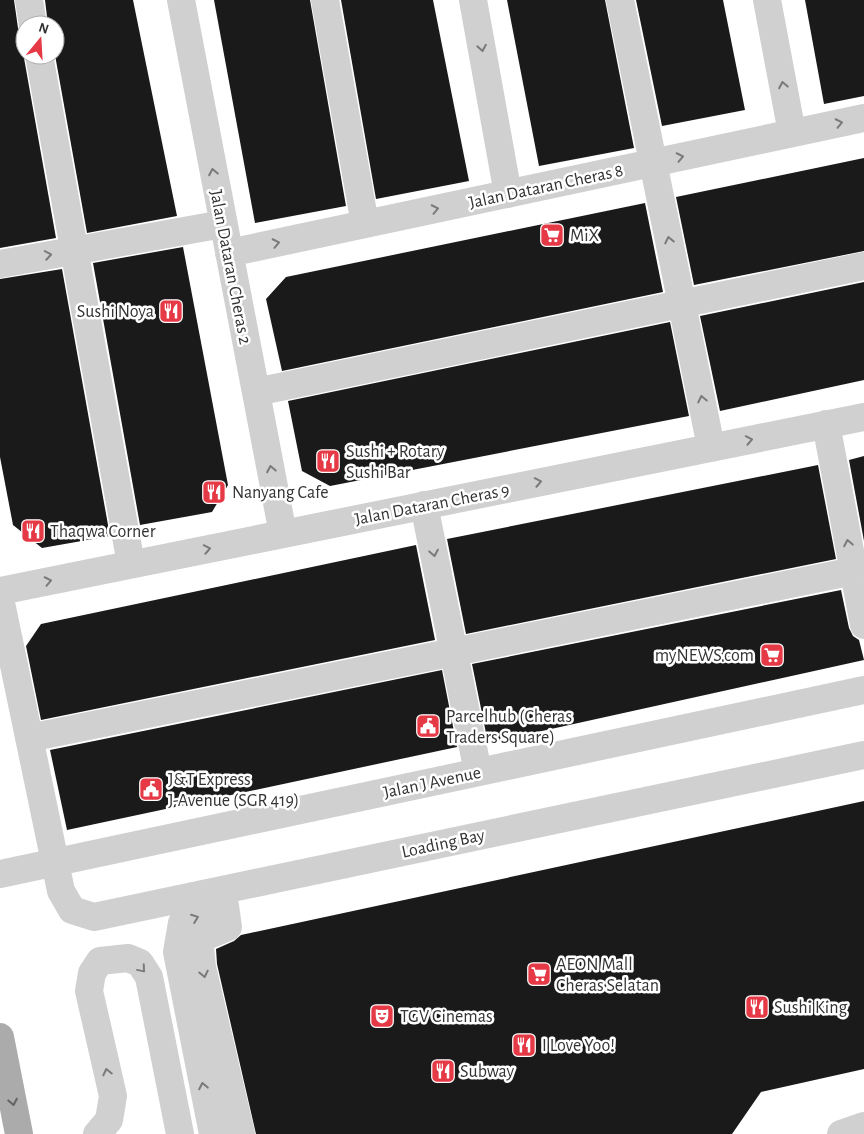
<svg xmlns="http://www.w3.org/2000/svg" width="864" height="1134" font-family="'Alegreya Sans',sans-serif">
	<rect width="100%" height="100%" fill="#fff"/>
	<path fill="#1a1a1a" d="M0,0H14L18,28L21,34L25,38L24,58L56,238L0,248Z
		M45,0H133L177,216L87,233L55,55V25H48Z
		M214,0H310L346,206L255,223Z
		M341,0H433L469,181L376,199Z
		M507,0H605L634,148L539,166Z
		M636,0H723L745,110L662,126Z
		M805,0H864V96L824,104Z
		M864,158V251L694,285L676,197Z
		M645,203L663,292L282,371L266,299L286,277Z
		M183,247L228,485L212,512L140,525L93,263Z
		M62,269L110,536L42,548L13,525L0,457V279Z
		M864,282V380L720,411L700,316Z
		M670,322L689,416L330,486L302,471L288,401Z
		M864,456V541L849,460Z
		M818,465L836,559L466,634L447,539Z
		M416,545L435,640L41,720L26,646L41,624Z
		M841,590L849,628L853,636L859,640L864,660L488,743L472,664Z
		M442,670L457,747L67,830L50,750Z
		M864,801V1069L761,1092L732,1134H256L217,964L216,949L234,941L241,935Z"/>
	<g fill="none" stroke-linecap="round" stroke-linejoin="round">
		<path stroke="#d0d0d0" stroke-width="28" d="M29,0L33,25
			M181,0L283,534
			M325,0L365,224
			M473,0L508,194
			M620,0L711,447
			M767,0L792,133
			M39,55L131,564
			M229,253L864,118
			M0,264L223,224
			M256,392L864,266
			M826,424L864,625
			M424,505L478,772
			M0,591L864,417
			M0,598L61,891L72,910L94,917L864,755
			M29,738L864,569
			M0,874L864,690
			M97,1134L109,1120L113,1096L89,991L92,973L100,961L128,958L140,963L149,977L180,1134
			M213,1134L177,952L182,923L225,906L228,927L199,939L202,967L241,1134
			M841,1134L864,1126"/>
		<path stroke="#ababab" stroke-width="28" d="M0,1037L19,1134"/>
	</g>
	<defs><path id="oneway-chevron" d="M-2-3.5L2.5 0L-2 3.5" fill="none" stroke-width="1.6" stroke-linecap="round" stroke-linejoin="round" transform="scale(1.25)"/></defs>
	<g stroke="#7a7a7a">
		<use href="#oneway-chevron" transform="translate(482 48) rotate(80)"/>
		<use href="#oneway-chevron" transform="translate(783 85) rotate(-101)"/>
		<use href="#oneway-chevron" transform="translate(839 123) rotate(-12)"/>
		<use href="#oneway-chevron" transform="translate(680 157) rotate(-12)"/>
		<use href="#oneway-chevron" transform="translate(213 172) rotate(-101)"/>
		<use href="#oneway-chevron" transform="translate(435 209) rotate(-12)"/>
		<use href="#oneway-chevron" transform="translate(669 240) rotate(-102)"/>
		<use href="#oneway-chevron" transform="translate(276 243) rotate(-12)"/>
		<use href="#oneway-chevron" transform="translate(48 255) rotate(-10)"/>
		<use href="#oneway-chevron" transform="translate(702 399) rotate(-102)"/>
		<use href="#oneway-chevron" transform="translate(749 440) rotate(-11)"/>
		<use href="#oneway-chevron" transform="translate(271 469) rotate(-101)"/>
		<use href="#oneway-chevron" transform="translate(538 482) rotate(-11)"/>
		<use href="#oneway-chevron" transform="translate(848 543) rotate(-101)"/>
		<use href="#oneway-chevron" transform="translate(207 549) rotate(-11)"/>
		<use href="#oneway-chevron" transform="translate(434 553) rotate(79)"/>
		<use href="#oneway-chevron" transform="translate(48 581) rotate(-12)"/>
		<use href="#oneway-chevron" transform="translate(195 918) rotate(-21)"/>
		<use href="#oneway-chevron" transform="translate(142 969) rotate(50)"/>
		<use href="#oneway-chevron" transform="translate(204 974) rotate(78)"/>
		<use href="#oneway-chevron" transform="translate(107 1072) rotate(-103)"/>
		<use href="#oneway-chevron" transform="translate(203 1086) rotate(-101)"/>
	</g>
	<use stroke="#636363" href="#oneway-chevron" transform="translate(13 1102) rotate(79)"/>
	<defs>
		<g id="supermarket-square" transform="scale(1.25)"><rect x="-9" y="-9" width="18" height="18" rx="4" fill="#e63946" stroke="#fff"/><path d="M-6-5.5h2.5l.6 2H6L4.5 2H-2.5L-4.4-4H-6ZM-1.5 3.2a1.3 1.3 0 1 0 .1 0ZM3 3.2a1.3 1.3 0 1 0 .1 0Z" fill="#fff"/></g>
		<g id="restaurant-square" transform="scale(1.25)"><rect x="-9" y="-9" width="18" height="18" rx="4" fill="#e63946" stroke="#fff"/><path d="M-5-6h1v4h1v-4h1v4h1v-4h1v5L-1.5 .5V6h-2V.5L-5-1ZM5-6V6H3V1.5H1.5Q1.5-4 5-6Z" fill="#fff"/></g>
		<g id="civic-square" transform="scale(1.25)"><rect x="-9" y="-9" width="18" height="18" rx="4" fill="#e63946" stroke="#fff"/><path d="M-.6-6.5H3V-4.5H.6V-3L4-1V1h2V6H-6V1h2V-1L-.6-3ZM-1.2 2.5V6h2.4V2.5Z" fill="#fff"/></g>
		<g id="theatre-square" transform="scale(1.25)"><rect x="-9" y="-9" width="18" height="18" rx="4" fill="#e63946" stroke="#fff"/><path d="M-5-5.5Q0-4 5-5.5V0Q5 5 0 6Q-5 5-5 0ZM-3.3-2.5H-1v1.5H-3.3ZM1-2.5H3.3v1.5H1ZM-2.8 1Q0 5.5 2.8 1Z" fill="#fff"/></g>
	</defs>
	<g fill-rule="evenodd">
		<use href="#supermarket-square" x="552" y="235"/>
		<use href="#restaurant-square" x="171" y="311"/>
		<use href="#restaurant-square" x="328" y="461"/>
		<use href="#restaurant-square" x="214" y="492"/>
		<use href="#restaurant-square" x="33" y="531"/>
		<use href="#supermarket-square" x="772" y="655"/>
		<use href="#civic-square" x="428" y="726"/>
		<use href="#civic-square" x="151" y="789"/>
		<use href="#supermarket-square" x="539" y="974"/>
		<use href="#restaurant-square" x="757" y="1007"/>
		<use href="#theatre-square" x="382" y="1016"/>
		<use href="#restaurant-square" x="524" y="1045"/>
		<use href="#restaurant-square" x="443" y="1071"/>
	</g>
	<g text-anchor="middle" stroke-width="5" stroke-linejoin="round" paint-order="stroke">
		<g font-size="18" fill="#333" stroke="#fff">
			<text transform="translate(546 186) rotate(-12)" y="6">Jalan Dataran Cheras 8</text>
			<text transform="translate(231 267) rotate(79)" y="6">Jalan Dataran Cheras 2</text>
			<text transform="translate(432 504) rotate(-11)" y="6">Jalan Dataran Cheras 9</text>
			<text transform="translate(432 782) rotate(-12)" y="6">Jalan J Avenue</text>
			<text transform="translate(443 843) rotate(-12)" y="6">Loading Bay</text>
		</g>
		<g font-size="18" fill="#333" stroke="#fff" text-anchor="start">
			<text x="570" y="241">MiX</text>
			<text x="154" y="317" text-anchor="end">Sushi Noya</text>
			<text x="346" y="457">Sushi + Rotary<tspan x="346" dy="21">Sushi Bar</tspan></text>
			<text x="232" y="498">Nanyang Cafe</text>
			<text x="50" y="537">Thaqwa Corner</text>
			<text x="754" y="661" text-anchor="end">myNEWS.com</text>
			<text x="446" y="722">Parcelhub (Cheras<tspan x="446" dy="21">Traders Square)</tspan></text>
			<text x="168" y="785">J&amp;T Express<tspan x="168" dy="21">J-Avenue (SGR 419)</tspan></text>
			<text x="556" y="970">AEON Mall<tspan x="556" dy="21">Cheras Selatan</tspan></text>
			<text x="774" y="1013">Sushi King</text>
			<text x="400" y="1022">TGV Cinemas</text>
			<text x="542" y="1051">I Love Yoo!</text>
			<text x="460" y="1077">Subway</text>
		</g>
	</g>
	<g transform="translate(40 40) rotate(18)"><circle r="24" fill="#ffffff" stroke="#adadad"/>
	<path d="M0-4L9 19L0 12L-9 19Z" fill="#e63946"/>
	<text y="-8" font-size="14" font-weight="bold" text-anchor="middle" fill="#333333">N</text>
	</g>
</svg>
